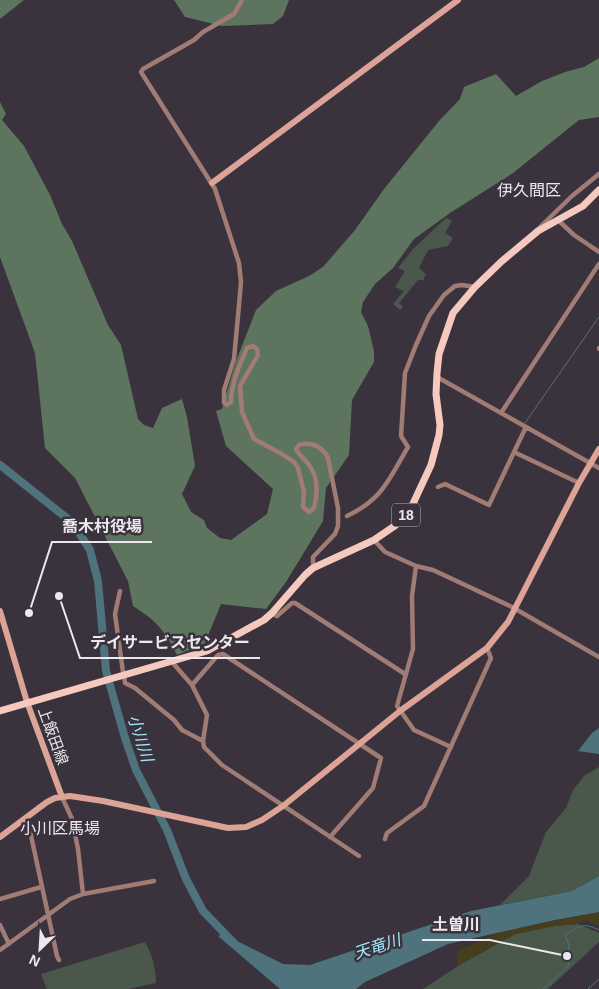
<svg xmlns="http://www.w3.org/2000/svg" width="599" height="989" font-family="Arial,'Noto Sans JP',sans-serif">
	<rect width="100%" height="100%" fill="#3a333d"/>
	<path fill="#49584a" d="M446,218L452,221L445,233L453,238L448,246L428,250L419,268L426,274L423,280H418L399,303L403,307L400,310L393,304L404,291L395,287L405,271L398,268L413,249Z
		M599,767V876L572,891L500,905L529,876L546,832L566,808L573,790L584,776Z
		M578,924L599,933V942L548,989H423L458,966L515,934L554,926Z
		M145,942C152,954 156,969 156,983L128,989H47L41,974Z"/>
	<path fill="#5d755f" d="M0,0H24L0,19Z
		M174,0H289L283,16L273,24L222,26L185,17Z
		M599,58V117L579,120L513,173L450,213L414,239L393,268L375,284L363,302L361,312L368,326L374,351V362L352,400L349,455L326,488L323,521L286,582L266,609L221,604L205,643L177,655C164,630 157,621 133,606L128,581L75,478L45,448L35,353L0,257V102L6,114L2,120L24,146L50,195L62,224L72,241L108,325L121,345L138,419L144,425L153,428L162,408L182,399L187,417L195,466L182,494L191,512L204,520L207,528L220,538L231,540L267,514L273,489L226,446L216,411L222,409L236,361L256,310L276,291L309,276L323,267L355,230L384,189L439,121L460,99L464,87L496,74L516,96L542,81L565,72L584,67Z"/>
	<path fill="#463e1d" d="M599,912V926L586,920L578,924L554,926L515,934L458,966L457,951L500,932Z"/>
	<path fill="#4f737c" d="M599,728V754L578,751L592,733Z
		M599,876V912L555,920L448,944L365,982L356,989H280L218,936L223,934L283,964L310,965L471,911L572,891Z"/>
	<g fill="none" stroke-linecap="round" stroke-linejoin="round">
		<path stroke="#4f737c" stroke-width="1" d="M525,423L599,317
			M543,989L569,965L567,956L569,945L565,935C580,926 583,922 599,930
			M588,989L599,979"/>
		<path stroke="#4f737c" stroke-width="8" d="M0,465L73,523L90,550L98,581L106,671L125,738L136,770L167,830L186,879L203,911L235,944"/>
		<path stroke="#a07c74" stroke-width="4.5" d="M242,0L234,14L203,32L194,40L143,69L141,72L215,189L239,263L241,282L239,305L234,359L224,390V403L227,405L231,402C231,384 240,364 247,348L253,346L257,349L258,355L240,386L242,412L254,439L282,454L294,462L298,468L304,492L303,507L309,512L314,508C318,493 319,478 309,465C305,459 299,455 296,449L299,445C311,441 323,447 328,458L338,508V526L335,534L313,557V563
			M559,221L574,235L599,252
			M536,231L572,196L599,174
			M599,348V349
			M437,377L599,468
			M501,413L599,264
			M526,427L514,452L579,483
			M438,487L445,484L489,505L514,452
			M347,516C383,499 389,479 408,447L401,436L405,373L416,345L429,316L444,295L455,286L462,285L475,287
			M374,540L385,552L416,566L433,570L512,607L599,657
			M416,566L412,596L413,649L397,706L414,730L451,747
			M120,591L115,614L123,672
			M272,613L277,616L292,603H295L405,674
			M172,662L192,685L207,715L203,741L204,747L222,765L359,856
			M124,675L125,683L135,688L174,720L182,730L203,741
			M192,685L218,655L223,654L381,758L373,788L330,837
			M62,797L72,819L78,849L83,894
			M27,817L57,956L59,960
			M385,839L387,833L424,806L491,658L487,648
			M0,899L41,887
			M0,925L9,944
			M0,950L70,899L83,894L154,881"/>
		<path stroke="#dca396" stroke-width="6" d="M212,183L458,0
			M0,611L27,702L62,797
			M0,837L47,802L55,798L70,796L103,801L228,828L246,827L262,820L283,806L400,711L487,648L508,622L579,483L599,449"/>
		<path stroke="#f6c9bf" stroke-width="7" d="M0,711L207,651L264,620L272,613L305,575L313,568L374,540L396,525L405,517L411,508L431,465L439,435L440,425L436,394L437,373L439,354L453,313L475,287L502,261L538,231L583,206L599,190"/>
	</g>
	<g text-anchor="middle" stroke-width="5" stroke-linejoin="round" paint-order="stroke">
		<rect fill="#3a333d" stroke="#b7b2b9" stroke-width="1" x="392" y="503.5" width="28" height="23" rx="4"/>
		<g font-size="14" font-weight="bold" fill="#ece8ee">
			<text x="406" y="520">18</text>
		</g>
		<g font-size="15" fill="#ece8ee" stroke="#3a333d">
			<text transform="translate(53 736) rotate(70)" y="5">上飯田線</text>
		</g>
		<g font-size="16" fill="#ece8ee" stroke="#3a333d">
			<text x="529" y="196">伊久間区</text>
			<text x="60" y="834">小川区馬場</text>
		</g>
		<g font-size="16" font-style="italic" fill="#a5ebfd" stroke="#3a333d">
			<text transform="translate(141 738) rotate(72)" y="6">小川川</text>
			<text transform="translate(377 946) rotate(-18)" y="6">天竜川</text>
		</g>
	</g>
	<path fill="none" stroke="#ece8ee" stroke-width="2" d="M29 613L52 542H152M59 596L80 658H260M567 956L490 940H422"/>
	<g fill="#ece8ee" stroke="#3a333d" stroke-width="2">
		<circle cx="29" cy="613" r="5"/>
		<circle cx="59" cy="596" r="5"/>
		<circle cx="567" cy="956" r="5"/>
	</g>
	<g font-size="16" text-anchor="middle" font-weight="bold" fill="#ece8ee" stroke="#3a333d" stroke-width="5" stroke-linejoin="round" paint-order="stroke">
		<text x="102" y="532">喬木村役場</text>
		<text x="170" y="648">デイサービスセンター</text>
		<text x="456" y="930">土曽川</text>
	</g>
	<g transform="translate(40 949) rotate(205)" stroke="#3a333d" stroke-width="4" paint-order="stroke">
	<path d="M0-4L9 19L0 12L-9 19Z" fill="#ece8ee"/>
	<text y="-8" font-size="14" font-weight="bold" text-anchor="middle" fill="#ece8ee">N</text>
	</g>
</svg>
